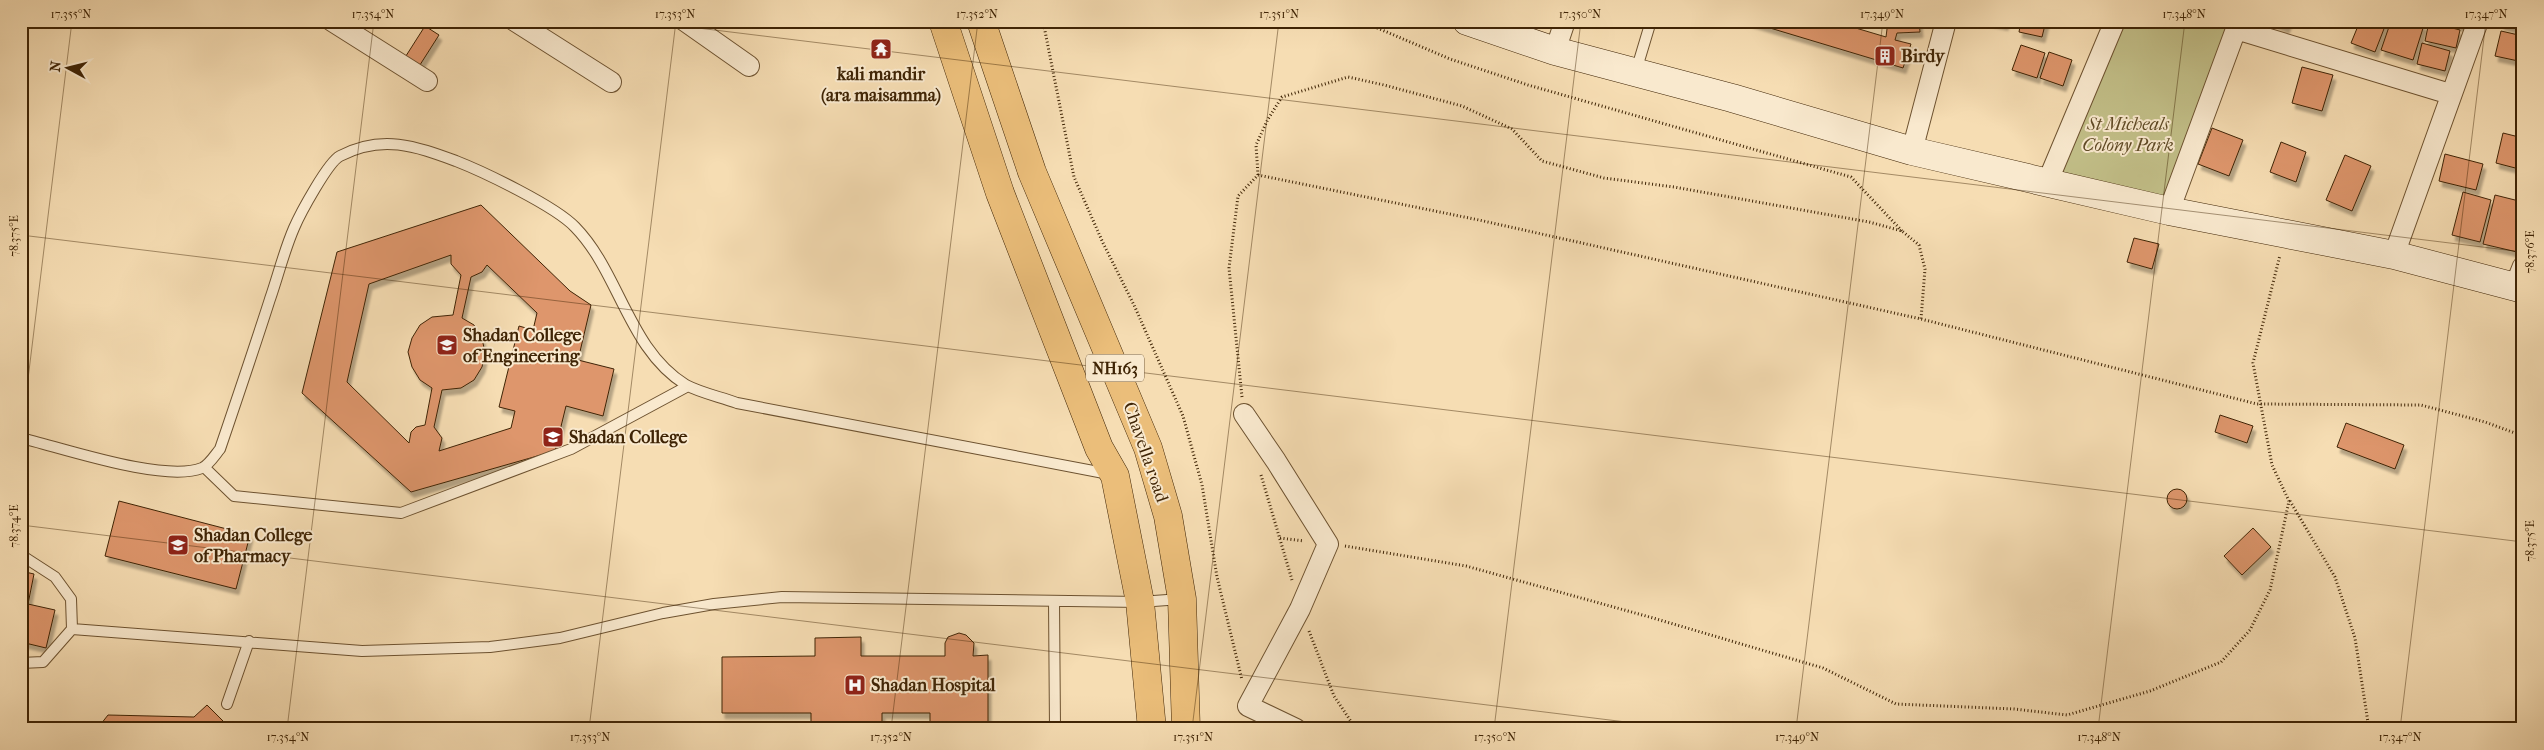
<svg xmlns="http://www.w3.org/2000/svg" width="2544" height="750" font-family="'IM FELL French Canon',serif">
	<defs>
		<filter id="shadow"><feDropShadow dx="3" dy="5.5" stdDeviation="1" flood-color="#0004"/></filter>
	</defs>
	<rect width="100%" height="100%" fill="#f6ddb3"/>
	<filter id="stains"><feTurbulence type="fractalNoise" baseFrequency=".004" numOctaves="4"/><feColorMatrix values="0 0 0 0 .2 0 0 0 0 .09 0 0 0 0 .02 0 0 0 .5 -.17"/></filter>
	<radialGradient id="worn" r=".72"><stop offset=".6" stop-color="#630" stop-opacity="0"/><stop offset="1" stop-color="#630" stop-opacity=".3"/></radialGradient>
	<path fill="#c2bf88" stroke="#807246" d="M2111,21H2236L2167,205L2048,172Z"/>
	<path fill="#de966c" stroke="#3f2405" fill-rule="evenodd" filter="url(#shadow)" d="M1850,21L1849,26L1886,37L1888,21H1919L1920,32L1897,33L1895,40L1911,44L1903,68L1750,22Z
		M1987,21H2006L2005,25Z
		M2021,21H2046L2042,37L2019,32Z
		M2270,21H2289L2286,28Z
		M2360,21H2387L2375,52L2351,43Z
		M2391,21H2413L2424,25L2413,60L2381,50Z
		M2442,21H2465L2464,27Z
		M2502,21H2523V30L2501,24Z
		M2429,22L2460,30L2456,48L2425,41Z
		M425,26L439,35L418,68L404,59Z
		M2501,31L2523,36V62L2495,56Z
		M2422,43L2450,51L2445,71L2417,64Z
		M2021,45L2045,53L2037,78L2012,70Z
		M2049,52L2072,60L2063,86L2040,78Z
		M2302,67L2333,75L2322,111L2292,103Z
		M2212,128L2243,140L2229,176L2198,164Z
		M2503,133L2523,138V170L2496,163Z
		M2281,142L2306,152L2296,182L2270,172Z
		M2445,154L2483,164L2476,190L2439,181Z
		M2345,155L2371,166L2352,211L2326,200Z
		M2463,192L2491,200L2480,242L2452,235Z
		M2495,195L2523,202V229L2517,252L2483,244Z
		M481,205L570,291L591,305L578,360L614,369L603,416L566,406L555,451L411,492L302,393L337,252ZM451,255V264L461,275L453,315L432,317L420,325L412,338L408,352L412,367L420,380L432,388L425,425L416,427L411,432L409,443L347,382L369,284ZM487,265L537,313L533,330L519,326L499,407L515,411L511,428L439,451L442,438L434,427L442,390L461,388L474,380L482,367L485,353L482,338L474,325L462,318L471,277L482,272Z
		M2134,238L2159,244L2152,269L2127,262Z
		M2220,415L2253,426L2247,443L2215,432Z
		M2346,423L2404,445L2395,469L2337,447Z
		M2167 499a10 10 0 1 1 20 0a10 10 0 1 1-20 0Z
		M119,501L250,535L236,589L105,556Z
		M2253,528L2271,547L2242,575L2224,556Z
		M21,571L34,574L28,604L55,610L46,648L21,642Z
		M959,633L966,635L974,643L973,656L988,655V729H930V713H882V728L847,729H811V713H722V657L815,656V638L861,637V656H945V643L948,637Z
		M207,705L229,727L97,729L108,715L194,717Z
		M24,720L37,729H21Z"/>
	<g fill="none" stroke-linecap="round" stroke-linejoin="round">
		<g stroke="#6d5230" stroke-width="12">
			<path id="service" d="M1636,71L1651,21
				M21,438C63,448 164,483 202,468C209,465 215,455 220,449C237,399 254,349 270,299C278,276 284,251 294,228C300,214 328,162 340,156C382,134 415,146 456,161C484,172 555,206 575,227C620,273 628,349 686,385C701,393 721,397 737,403L1109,474
				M204,467L234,496L401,513L571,449L688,386
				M21,555L55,577L71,599L72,629L43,662L21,663
				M1054,601L1055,729
				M72,629L362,651L490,647L560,638L663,613L714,604L782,597L1140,602L1181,599
				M227,704L249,641"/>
		</g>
		<g stroke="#6d5230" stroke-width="22">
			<path id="minor" d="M332,21L427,81
				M515,21L611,82
				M685,21L749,66
				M2236,29L2450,94
				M1555,51L1565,21
				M1912,151L1946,21
				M2047,183L2115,21
				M2169,211L2239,21
				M2394,255L2478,21
				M2515,286L2523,266
				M1244,414L1276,461L1328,544L1300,609L1248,706L1296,729"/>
		</g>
		<g stroke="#3f2405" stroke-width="29">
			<path id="secondary" d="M1467,21L1555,51L1732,98L1912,151L2169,211L2394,255L2523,289"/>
		</g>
		<g stroke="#3f2405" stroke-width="29">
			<path id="trunk" d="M943,21L1000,193L1099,448L1115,476L1140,602L1152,729
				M981,21L1032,172L1148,448L1168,516L1182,599L1186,729"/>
		</g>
		<path stroke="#3f2405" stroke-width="3" stroke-dasharray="1 2.5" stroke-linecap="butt" d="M1043,21L1074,177L1103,243L1134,305L1183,416L1202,485L1217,577L1242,680
			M1361,21L1450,59L1528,85L1851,177L1902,231
			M1258,175L1256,145L1268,119L1282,97L1348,77L1384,85L1462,106L1512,129L1542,161L1604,178L1674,187L1869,222L1902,231L1919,245L1925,269L1921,319
			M1242,397L1229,268L1238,196L1258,175L1479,220L1921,319L2257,404L2421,405L2485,422L2523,436
			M1261,475L1292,580
			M2290,501L2335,577L2355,638L2369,729
			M1280,538L1304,541
			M1345,546L1466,566L1653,618L1823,668L1896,704L2014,709L2067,715L2150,691L2221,662L2250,630L2270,590L2289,501L2272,465L2253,363L2280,255
			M1309,631L1334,696L1356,729"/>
		<use href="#service" stroke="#f9e9ce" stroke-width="10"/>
		<use href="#minor" stroke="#f9e9ce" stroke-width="20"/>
		<use href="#secondary" stroke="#f9e9ce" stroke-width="28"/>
		<use href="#trunk" stroke="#ebbe7a" stroke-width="28"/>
	</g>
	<path fill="none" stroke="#3f2405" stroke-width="1" stroke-opacity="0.45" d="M641,21L2523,252M21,235L2523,542M21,436L72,21M21,525L1683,729M287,729L374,21M589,729L676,21M891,729L978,21M1192,729L1279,21M1494,729L1581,21M1796,729L1883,21M2098,729L2185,21M2400,729L2486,21"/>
	<defs>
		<g id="temple-square" transform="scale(1.125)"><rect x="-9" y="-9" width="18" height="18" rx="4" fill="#8f2418" stroke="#f9e9ce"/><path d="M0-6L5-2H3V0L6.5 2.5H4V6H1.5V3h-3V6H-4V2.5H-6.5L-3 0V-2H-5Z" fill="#fff"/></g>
		<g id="building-square" transform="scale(1.125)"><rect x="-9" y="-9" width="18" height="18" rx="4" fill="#8f2418" stroke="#f9e9ce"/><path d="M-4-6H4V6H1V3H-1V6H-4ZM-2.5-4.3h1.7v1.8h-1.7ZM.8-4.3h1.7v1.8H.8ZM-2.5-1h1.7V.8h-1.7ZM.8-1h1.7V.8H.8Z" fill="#fff"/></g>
		<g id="university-square" transform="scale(1.125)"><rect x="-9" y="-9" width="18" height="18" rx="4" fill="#8f2418" stroke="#f9e9ce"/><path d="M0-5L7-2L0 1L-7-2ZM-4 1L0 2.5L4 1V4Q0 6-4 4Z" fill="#fff"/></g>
		<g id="hospital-square" transform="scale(1.125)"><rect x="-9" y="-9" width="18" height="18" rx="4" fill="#8f2418" stroke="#f9e9ce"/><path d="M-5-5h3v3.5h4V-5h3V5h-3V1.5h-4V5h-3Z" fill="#fff"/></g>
	</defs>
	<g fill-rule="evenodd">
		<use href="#temple-square" x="881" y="49"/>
		<use href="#building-square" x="1885" y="56"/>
		<use href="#university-square" x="447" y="345"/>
		<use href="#university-square" x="553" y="437"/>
		<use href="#university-square" x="178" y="545"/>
		<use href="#hospital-square" x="855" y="685"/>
	</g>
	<g text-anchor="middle" stroke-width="4" stroke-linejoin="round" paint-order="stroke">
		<rect fill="#f9e9ce" stroke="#775f41" stroke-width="1" x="1086" y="354.5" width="58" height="27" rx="4"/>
		<g font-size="16" font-weight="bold" fill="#3f2405">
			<text x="1115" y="374">NH163</text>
		</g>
		<g font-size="18" font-weight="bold" fill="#3f2405" stroke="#f9e9ce" text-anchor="start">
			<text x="1901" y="62">Birdy</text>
			<text x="881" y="80" text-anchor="middle">kali mandir<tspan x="881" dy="21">(ara maisamma)</tspan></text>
			<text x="463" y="341">Shadan College<tspan x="463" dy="21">of Engineering</tspan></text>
			<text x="569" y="443">Shadan College</text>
			<text x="194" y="541">Shadan College<tspan x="194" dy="21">of Pharmacy</tspan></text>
			<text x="871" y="691">Shadan Hospital</text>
		</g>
		<g font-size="18" font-style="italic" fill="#604b26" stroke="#f9e9ce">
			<text x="2128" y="130">St Micheals<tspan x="2128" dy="21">Colony Park</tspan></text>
		</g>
		<g font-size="18" fill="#3f2405" stroke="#f9e9ce">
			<text transform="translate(1146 452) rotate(71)" y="6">Chavella road</text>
		</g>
	</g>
	<rect width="2544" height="750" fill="none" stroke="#f6ddb3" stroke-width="55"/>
	<g transform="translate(68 68) rotate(277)" stroke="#f9e9ce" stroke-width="4" paint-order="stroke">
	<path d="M0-4L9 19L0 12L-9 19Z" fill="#3f2405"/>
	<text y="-8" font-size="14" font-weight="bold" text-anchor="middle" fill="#3f2405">N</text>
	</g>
	<rect x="28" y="28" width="2488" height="694" fill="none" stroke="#3f2405" stroke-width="2"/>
	<g font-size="12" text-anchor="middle" fill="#3f2405">
		<text x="71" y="18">17.355°N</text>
		<text x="373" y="18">17.354°N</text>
		<text x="675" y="18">17.353°N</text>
		<text x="977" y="18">17.352°N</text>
		<text x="1279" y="18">17.351°N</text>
		<text x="1580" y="18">17.350°N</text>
		<text x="1882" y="18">17.349°N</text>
		<text x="2184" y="18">17.348°N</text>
		<text x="2486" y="18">17.347°N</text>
		<text transform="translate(14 236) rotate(-90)" y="4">78.375°E</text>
		<text transform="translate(2530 252) rotate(-90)" y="4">78.376°E</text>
		<text transform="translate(14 526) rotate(-90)" y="4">78.374°E</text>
		<text transform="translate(2530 541) rotate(-90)" y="4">78.375°E</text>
		<text x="288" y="741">17.354°N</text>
		<text x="590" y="741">17.353°N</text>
		<text x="891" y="741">17.352°N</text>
		<text x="1193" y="741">17.351°N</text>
		<text x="1495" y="741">17.350°N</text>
		<text x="1797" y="741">17.349°N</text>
		<text x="2099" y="741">17.348°N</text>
		<text x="2400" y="741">17.347°N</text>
	</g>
	<rect width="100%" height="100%" filter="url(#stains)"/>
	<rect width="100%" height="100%" fill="url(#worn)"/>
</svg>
